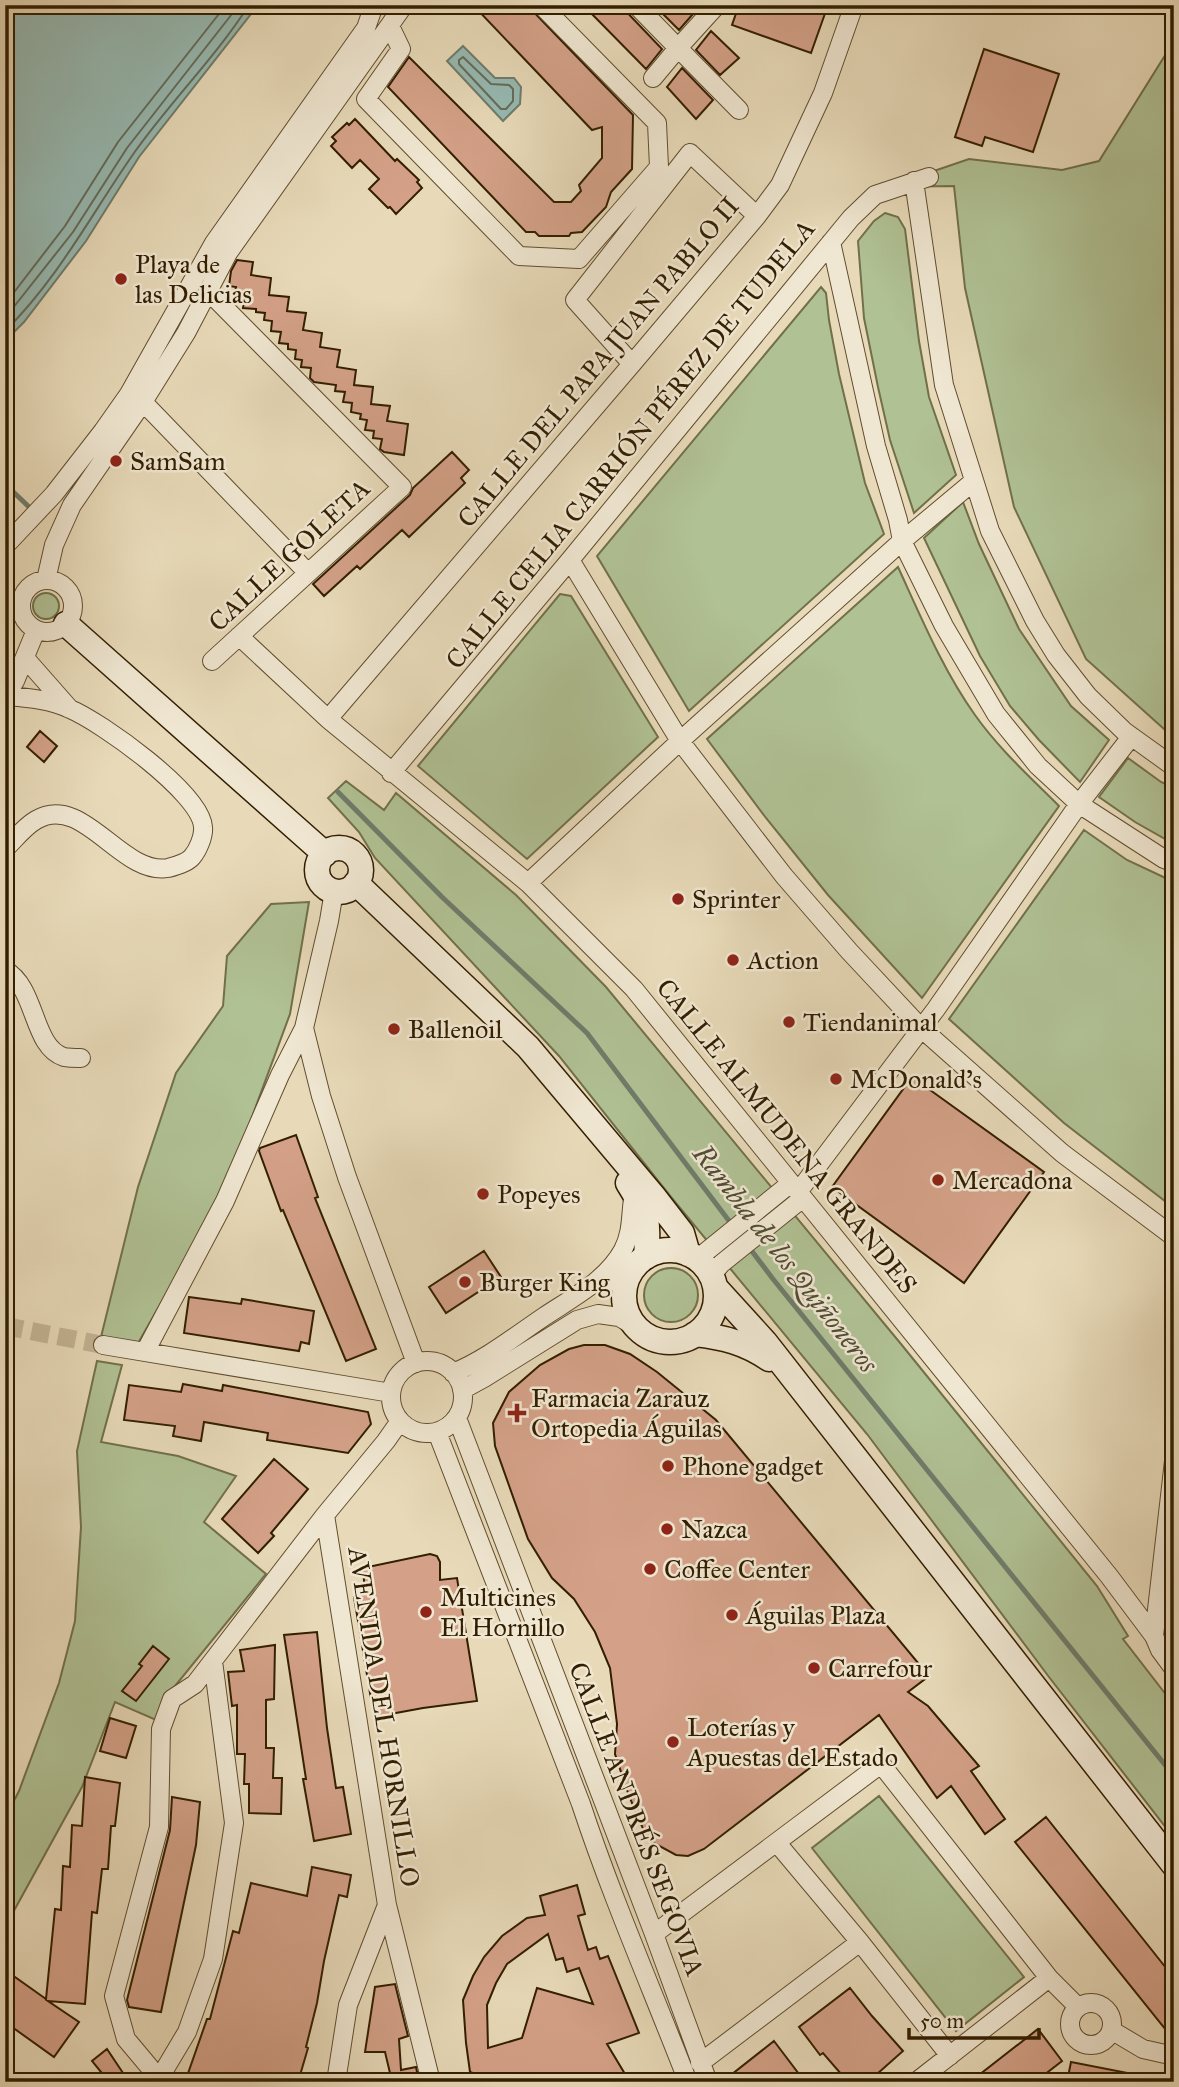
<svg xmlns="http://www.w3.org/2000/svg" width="1179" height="2087" font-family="'IM FELL Great Primer',serif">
	<rect width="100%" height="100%" fill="#e8dab9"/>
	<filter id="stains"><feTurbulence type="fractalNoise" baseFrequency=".00286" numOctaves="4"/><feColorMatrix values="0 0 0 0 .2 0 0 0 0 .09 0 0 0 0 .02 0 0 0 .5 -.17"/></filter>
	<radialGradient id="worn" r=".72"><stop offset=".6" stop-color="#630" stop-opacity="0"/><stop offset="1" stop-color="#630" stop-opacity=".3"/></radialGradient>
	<path fill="#b0c194" stroke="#71704a" stroke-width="2" d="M1174,41V738L1086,659L1014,507L965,288L954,186L887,187L969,159L1062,170L1099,161Z
		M885,213L898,217L905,229L919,341L929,397L956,475L914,513L890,440L878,387L864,318L858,241L874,221Z
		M821,287L826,293L829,320L839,374L865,483L884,534L689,711L597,556Z
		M963,502L979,544L1019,629L1071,706L1109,740L1080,782L1039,740L1010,706L980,656L924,538Z
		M898,567C921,617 943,670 975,715C999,749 1030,777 1059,806L922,998L828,895L766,818L707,739Z
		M33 606a13 13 0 1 1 26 0a13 13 0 1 1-26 0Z
		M560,594L571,596L658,737L527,859L418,766Z
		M1128,758L1161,782L1174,788V844L1135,822L1099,797Z
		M346,781L384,810L396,793L516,895L606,987L901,1344L1097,1586L1128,1636L1123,1639L1174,1705V1838L1049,1677L867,1434L671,1197L559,1056L375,858L359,832L328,798Z
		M1084,830L1127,860L1174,882V1205H1170L1064,1123L949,1019Z
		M309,902L290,1014L242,1144L213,1212L137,1345L101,1337L138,1187L176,1073L223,1006L227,956L271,904Z
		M644 1295a27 27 0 1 1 54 0a27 27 0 1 1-54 0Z
		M97,1361L122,1365L101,1442L178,1456L236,1476L204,1522L266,1574L162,1702L156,1720L115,1702L82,1787L5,1927V1818L19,1791L59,1683L75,1621L81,1527L77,1451Z
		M879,1796L1024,1977L956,2031L812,1848Z"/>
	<path fill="#97bab3" stroke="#6f7c6b" stroke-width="2" d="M5,5H258L139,157L86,241L24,322L5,341Z
		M463,46L495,78H514L521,87L520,104L503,121L447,61Z"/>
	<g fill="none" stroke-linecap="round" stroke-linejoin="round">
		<path stroke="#646c5a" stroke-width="2" d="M463,57L491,84L509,85L513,89V101L506,109H501L459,64V60Z
			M5,304L65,226L118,142L226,5
			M5,318L73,232L127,148L239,5
			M5,331C58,279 92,213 134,153C170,102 215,58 249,5"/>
		<path stroke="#6f7c6b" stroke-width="5" d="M5,484L28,506
			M338,792L442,897L587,1033L773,1279L1174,1776"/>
	</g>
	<path fill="#d4a188" stroke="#321e00" stroke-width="2" fill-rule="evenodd" d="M473,5H527L633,115L632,169L611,192L606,207L582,232L571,233L569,236H539L535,232H526L388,87L409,57L554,202H571L581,191L579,185L602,158V127L592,130Z
		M583,5H620L662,49L646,69Z
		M654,5H684L693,14L679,30Z
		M739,5H828L811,53L732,25Z
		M711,31L739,58L720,75L696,50Z
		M984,49L1059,74L1033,152L985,137L982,146L955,137Z
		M682,68L713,100L696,119L667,87Z
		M355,119L395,161L397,159L419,180L417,182L422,188L396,214L390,207L388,208L369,189L379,179L360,160L352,168L331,146L336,141L332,137L347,123L349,125Z
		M237,260L253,262L251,275L271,278L269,295L289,297L287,311L306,313L303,330L322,333L320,347L340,350L337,367L356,370L354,385L373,387L371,404L390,406L387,421L408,424L404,455L384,452L380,449L382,439L373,438L374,431L365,430L367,420L360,419L361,414L351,412L352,403L343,402L345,392L335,391L336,385L314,382L310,378L311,368L301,367L302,360L295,359L296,350L288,349V344L279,343L281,332L271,331L272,321L264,320L265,313L256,312V309L243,308L245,295L235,293L236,287L229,286L231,271Z
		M452,452L469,470L461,478L465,483L409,537L402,530L360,569L357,566L324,596L313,584L410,495L413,488Z
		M40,731L57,746L44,762L27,747Z
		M912,1077L1044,1172L964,1283L832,1187Z
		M296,1135L318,1197L315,1198L376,1349L346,1361L283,1210L281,1211L259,1151L260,1148Z
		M484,1251L501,1277L446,1313L429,1287Z
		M189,1297L241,1304L242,1299L314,1311L309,1344L301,1342L299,1351L184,1333Z
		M584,1345H605L630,1354L657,1372L716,1420L929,1676L908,1692L928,1706L979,1766L971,1771L1005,1819L985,1834L951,1786L937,1798L879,1715L704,1849L688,1856L676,1855L652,1842L644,1831L629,1796L615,1754L617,1724L610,1668L595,1632L574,1599L552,1578L528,1539L495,1446L493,1423L509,1392L540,1365L569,1349Z
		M183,1384L222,1391L223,1385L368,1412L371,1424L348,1453L267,1440L268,1433L204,1422L201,1441L173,1436L175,1426L124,1420L129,1385L181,1392Z
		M274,1459L308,1489L271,1533L274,1536L258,1553L222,1519Z
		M430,1554L437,1556L440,1562V1580L457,1578L477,1701L423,1708L374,1717L354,1597L365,1593L363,1568Z
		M317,1632L327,1728L336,1788L343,1787L351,1834L314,1841L303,1779H306L284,1635Z
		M275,1645L274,1699L266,1700V1748H274L273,1778H282L281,1814L249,1813V1784H244L245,1754H237V1705L232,1706L228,1672L244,1671L240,1650Z
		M153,1646L169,1659L136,1701L122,1691L142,1666L139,1664Z
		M110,1718L136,1726L126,1758L100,1751Z
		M85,1777L120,1783L115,1826H111L108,1869H102L97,1913L92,1912L85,2004L48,2001L79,2022L54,2057L5,2022V1970L46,1999L55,1909L61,1910L63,1866L70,1867L72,1825L82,1826Z
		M172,1797L200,1802L196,1845L161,2012L129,2007L127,2000L170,1830Z
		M1046,1817L1174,1978V2040L1015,1842Z
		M312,1867L351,1875L347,1897L339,1895L324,1961L317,2003L306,2047L308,2048L298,2082H185L207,2019H210L233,1931L239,1933L251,1883L307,1896Z
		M577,1885L585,1914L578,1916L588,1950L596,1947L600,1959L608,1956L639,2033L607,2044L625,2074L614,2082H481L478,2075L470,2072L466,2043L463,2000L473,1976L484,1957L502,1936L527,1918L545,1915L540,1896ZM548,1934L556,1960L563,1958L567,1972L579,1968L593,2004L537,1988L522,2038L488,2048L487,2005L496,1983L507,1964Z
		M395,1984L408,2036L399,2039L401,2070L416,2067L419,2082H377L376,2076L390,2073L385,2052H365L375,1987Z
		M850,1988L872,2016L903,2051L868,2082H848L823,2053L820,2055L799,2027Z
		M1038,2029L1062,2061L1035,2082H970Z
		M774,2041L805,2082H722Z
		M107,2049L129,2082H109L92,2061Z
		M1071,2062L1138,2075V2082H1067Z"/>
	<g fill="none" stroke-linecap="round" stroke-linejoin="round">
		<path stroke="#c4b494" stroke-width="18" stroke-dasharray="18 9" stroke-linecap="butt" d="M5,1326L103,1345"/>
		<g stroke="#604d2e" stroke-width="20">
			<path id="street" d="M636,5L678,48L717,5
				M390,26L401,49L366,99L519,256L579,259L659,167L657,123L541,5
				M653,78L678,48L739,110
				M914,181L944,385L990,531L1035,621L1056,655L1088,696L1124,731L1174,767
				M831,242L876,446L898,520L902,541L944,626L996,714L1038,766L1079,804L1164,859L1174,863
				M208,291L402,487L212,661
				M632,364L575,300L690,153L757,216
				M143,402L308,573
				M5,546L54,494L103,431L129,394L214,243L366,28L374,5
				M570,560L680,741L784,876L849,951L922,1029L1062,1153L1174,1237
				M46,580L54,545L72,505L143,402L186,333L228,253L404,5
				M21 606a26 26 0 1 1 52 0a26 26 0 1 1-52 0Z
				M239,636L328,719L528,883L634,989L1109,1576L1154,1636
				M25,658L69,708
				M5,699L15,681L36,630
				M328,719L632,364L757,216L780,185L823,93L854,5
				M391,773L570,560L851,218L875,195L929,177
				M5,849C15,839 24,827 36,820C83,792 121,876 168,868C176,866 187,863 192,857C198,850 204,836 203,827C201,793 101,722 70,709C51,700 29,698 8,696
				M528,883L680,741L902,541L974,481
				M334,891L329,921L304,1028L321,1096L347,1177L416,1363
				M5,970C37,988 32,1047 64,1057C69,1058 75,1058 81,1058
				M798,1192L936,1009L1079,804L1131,737
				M697,1259L791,1183
				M711,1276L721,1264L803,1198
				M604,1285L636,1265
				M103,1345L391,1393
				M145,1352L225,1201L280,1075L304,1028
				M391 1397a36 36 0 1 1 72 0a36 36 0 1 1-72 0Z
				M453,1373C487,1359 515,1336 545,1316C572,1298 607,1280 623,1250C633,1231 630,1213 634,1193
				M462,1390L484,1378L577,1320L598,1314L619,1317L636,1327
				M457,1418L654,1934L708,2082
				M437,1432L581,1804C612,1898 652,1989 688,2082
				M1174,1461L1154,1636L1160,1650L1174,1669
				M777,1843L860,1942L950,2056
				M387,1905L431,2082
				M654,1934L881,1764L1049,1978L1078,2007
				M1070 2024a21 21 0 1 1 42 0a21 21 0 1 1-42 0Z
				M1111,2030L1143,2049L1174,2056
				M700,2063L860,1942
				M159,2079L187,2032L213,1959L234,1823L213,1661
				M162,2082L126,2039L114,1996L159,1827L161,1729L172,1699L195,1684L325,1515
				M336,2082L348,2005L387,1905L325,1515L386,1441L400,1421
				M916,2082L1049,1978"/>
		</g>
		<g stroke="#321e00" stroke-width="27">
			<path id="secondary" d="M66,624L325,854
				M317 870a22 22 0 1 1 44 0a22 22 0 1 1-44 0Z
				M356,883L528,1047L655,1198L682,1233L688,1254
				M628,1183C648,1215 649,1219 646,1257
				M624 1296a46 46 0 1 1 92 0a46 46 0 1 1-92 0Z
				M715,1287L765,1342L1174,1865
				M695,1334C723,1337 746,1343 769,1359"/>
		</g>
		<use href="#street" stroke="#f0e7d2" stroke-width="18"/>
		<use href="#secondary" stroke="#f0e7d2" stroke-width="24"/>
	</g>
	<g fill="#8f2418" stroke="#f0e7d2" stroke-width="2.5">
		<circle cx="121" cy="279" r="7"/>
		<circle cx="116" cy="461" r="7"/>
		<circle cx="678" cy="899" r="7"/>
		<circle cx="733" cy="960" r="7"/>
		<circle cx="789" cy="1022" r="7"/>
		<circle cx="394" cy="1029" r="7"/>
		<circle cx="836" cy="1079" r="7"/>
		<circle cx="938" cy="1180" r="7"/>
		<circle cx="483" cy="1194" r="7"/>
		<circle cx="465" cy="1282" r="7"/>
		<path d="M513.5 1402.5h7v7h7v7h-7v7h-7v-7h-7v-7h7z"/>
		<circle cx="668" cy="1466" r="7"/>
		<circle cx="667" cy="1529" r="7"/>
		<circle cx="650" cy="1569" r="7"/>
		<circle cx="426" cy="1612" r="7"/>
		<circle cx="732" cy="1615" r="7"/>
		<circle cx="814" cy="1668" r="7"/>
		<circle cx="673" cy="1742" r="7"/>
	</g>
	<g text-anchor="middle" stroke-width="5" stroke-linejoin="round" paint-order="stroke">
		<g font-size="26" fill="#321e00" stroke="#f0e7d2" text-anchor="start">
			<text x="135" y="273">Playa de<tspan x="135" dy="30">las Delicias</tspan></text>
			<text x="130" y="470">SamSam</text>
			<text x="692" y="908">Sprinter</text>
			<text x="747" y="969">Action</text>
			<text x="803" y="1031">Tiendanimal</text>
			<text x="408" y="1038">Ballenoil</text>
			<text x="850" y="1088">McDonald's</text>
			<text x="952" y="1189">Mercadona</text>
			<text x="497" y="1203">Popeyes</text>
			<text x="479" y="1291">Burger King</text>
			<text x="531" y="1407">Farmacia Zarauz<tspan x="531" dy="30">Ortopedia Águilas</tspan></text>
			<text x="682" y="1475">Phone gadget</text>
			<text x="681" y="1538">Nazca</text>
			<text x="664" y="1578">Coffee Center</text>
			<text x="440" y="1606">Multicines<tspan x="440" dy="30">El Hornillo</tspan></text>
			<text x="746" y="1624">Águilas Plaza</text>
			<text x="828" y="1677">Carrefour</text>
			<text x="687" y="1736">Loterías y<tspan x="687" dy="30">Apuestas del Estado</tspan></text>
		</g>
		<g font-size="26" fill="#321e00" stroke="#f0e7d2">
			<text transform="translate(598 362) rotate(-50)" y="9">CALLE DEL PAPA JUAN PABLO II</text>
			<text transform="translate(630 444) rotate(-51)" y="9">CALLE CELIA CARRIÓN PÉREZ DE TUDELA</text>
			<text transform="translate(289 555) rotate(-43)" y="9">CALLE GOLETA</text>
			<text transform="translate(787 1136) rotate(51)" y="9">CALLE ALMUDENA GRANDES</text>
			<text transform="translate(384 1717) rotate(81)" y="9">AVENIDA DEL HORNILLO</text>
			<text transform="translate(637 1819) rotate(69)" y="9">CALLE ANDRÉS SEGOVIA</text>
		</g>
		<g font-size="28" font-style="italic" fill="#504d36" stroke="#f0e7d2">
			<text transform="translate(786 1258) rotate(52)" y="10">Rambla de los Quiñoneros</text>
		</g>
	</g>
	<rect width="1179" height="2087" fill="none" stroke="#e8dab9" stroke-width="28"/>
	<rect x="7" y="7" width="1165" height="2073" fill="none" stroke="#321e00" stroke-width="3.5"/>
	<rect x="14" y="14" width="1151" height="2059" fill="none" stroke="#321e00" stroke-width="2"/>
	<path d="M909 2028v10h130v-10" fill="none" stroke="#321e00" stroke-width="3.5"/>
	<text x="920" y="2028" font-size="21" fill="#321e00" stroke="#f0e7d2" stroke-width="5" paint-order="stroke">50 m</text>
	<rect width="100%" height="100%" filter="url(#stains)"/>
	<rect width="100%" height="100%" fill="url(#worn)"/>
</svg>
